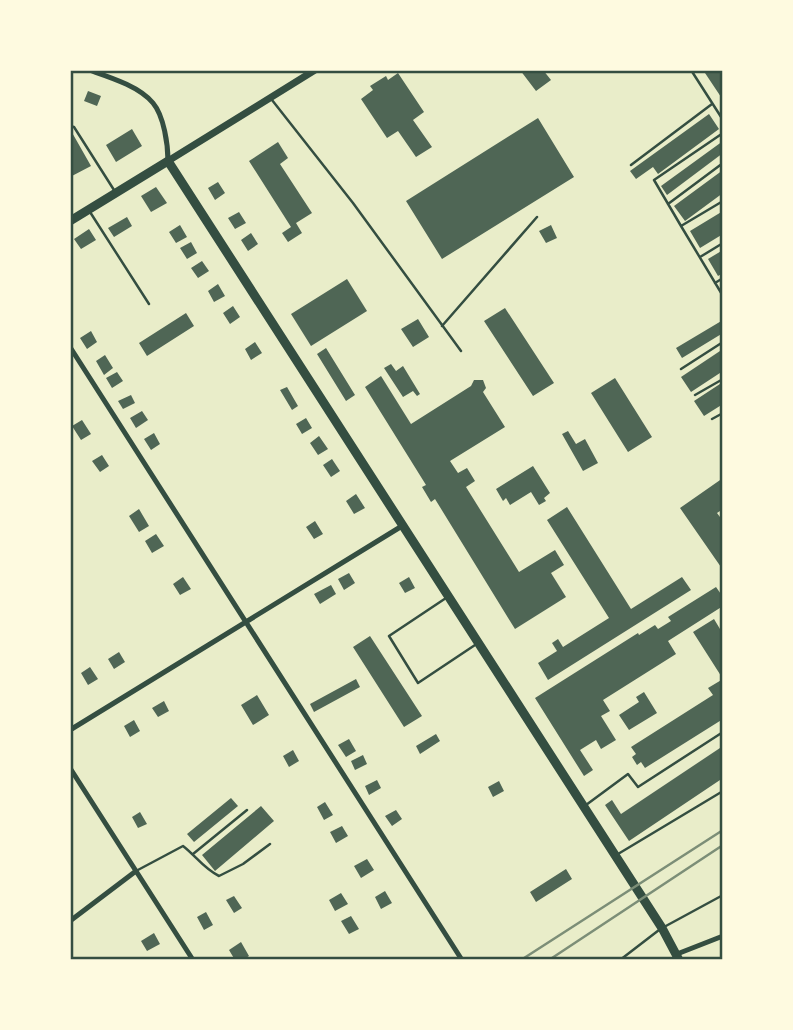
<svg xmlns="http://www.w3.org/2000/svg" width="793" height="1030" font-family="'IBM Plex Sans',sans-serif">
	<rect width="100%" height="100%" fill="#e9edc9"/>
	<path fill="#4f6655" d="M520,70H543L551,80L536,91Z
		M703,70H723V96L721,97Z
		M398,73L424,112L413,120L432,147L416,157L398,131L387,138L361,99L373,90L370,86L386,76L388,80Z
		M88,91L101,96L97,106L84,101Z
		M709,114L719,129L658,174L653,167L636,179L630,171Z
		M538,118L574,177L442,259L406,201Z
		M70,129L91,166L70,177Z
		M132,129L142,146L116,162L106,145Z
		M723,141V153L667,195L661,186Z
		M278,142L288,158L280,164L312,213L296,223L302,233L288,242L282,233L291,227L249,161Z
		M723,170V193L685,221L674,206Z
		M218,182L225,193L215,200L208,188Z
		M156,187L167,203L151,212L141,196Z
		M723,211V234L700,248L690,231Z
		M239,212L246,223L235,229L228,218Z
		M127,217L132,226L114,237L108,228Z
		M180,225L187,237L176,243L169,232Z
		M551,225L557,238L546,243L539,231Z
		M89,229L96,240L81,249L74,239Z
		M251,233L258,244L248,251L241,240Z
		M191,242L197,253L187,259L180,248Z
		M723,250V273L718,276L708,259Z
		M202,261L209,271L198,278L191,268Z
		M347,279L367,311L311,346L291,314Z
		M218,284L225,296L214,302L208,291Z
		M233,306L240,317L230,324L223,313Z
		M505,308L554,383L533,396L484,321Z
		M186,313L194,326L147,356L139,343Z
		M418,319L429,337L413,347L401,329Z
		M723,320V333L682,358L676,348Z
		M91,331L97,342L87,349L80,338Z
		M255,342L262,353L251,360L245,349Z
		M326,348L355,395L346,401L317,354Z
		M723,349V371L691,392L681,377Z
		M105,355L113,368L104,375L96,361Z
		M391,364L396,371L403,366L420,394L417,396L413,391L403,397L384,368Z
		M117,372L123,381L112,388L106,378Z
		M381,376L411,424L471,386L474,380H483L486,388L483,392L505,427L450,461L458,473L467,468L475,481L466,487L519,572L555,550L564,565L551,573L566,597L515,629L435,499L431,502L422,487L426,485L365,387Z
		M615,378L652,437L628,452L591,393Z
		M723,382V404L704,416L694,401Z
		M287,387L298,406L292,410L280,390Z
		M131,395L135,403L123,409L118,401Z
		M142,411L148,420L136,428L130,418Z
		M306,418L312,428L302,434L296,424Z
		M82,420L91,434L81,440L72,426Z
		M568,431L576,444L585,439L598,463L583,471L562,434Z
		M154,433L160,444L151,450L144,439Z
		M319,436L328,449L318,455L310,443Z
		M102,455L109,466L100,472L92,461Z
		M332,459L340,471L331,477L323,465Z
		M533,466L550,493L544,498L546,501L539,505L531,492L510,505L506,498L503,501L496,489Z
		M723,478V509L717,513L723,521V570L680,508Z
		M356,494L365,508L354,514L346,501Z
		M567,507L631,609L682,577L691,590L548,680L538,663L557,651L552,643L558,639L563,647L609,618L547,520Z
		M139,509L149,526L139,532L129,516Z
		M315,521L323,534L314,539L306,527Z
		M156,534L164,546L152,553L145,541Z
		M349,573L355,583L344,590L338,579Z
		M183,577L191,589L180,595L173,584Z
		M409,577L415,588L405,593L399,583Z
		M331,585L336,594L320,604L314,594Z
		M716,587L723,597V606L668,641L676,654L603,700L610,711L601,716L616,740L601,749L596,740L580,750L593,770L584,776L535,698L638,633L639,635L655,625L658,629L671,621L668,617Z
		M714,619L723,634V719L645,768L641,762L637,765L632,757L636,754L631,747L713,695L708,688L723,679L693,632Z
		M370,636L422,716L404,727L353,647Z
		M119,652L125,662L114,669L108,659Z
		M90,667L98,679L88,685L81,673Z
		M356,679L360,687L314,712L310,704Z
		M644,692L657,713L629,730L619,715L639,702L636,697Z
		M257,695L269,715L253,725L241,705Z
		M164,701L169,711L158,717L152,708Z
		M134,720L140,731L130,737L124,726Z
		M436,734L440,741L420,754L416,746Z
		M349,739L356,751L346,757L338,745Z
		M723,746V778L629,841L605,805L612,800L621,814Z
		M293,750L299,761L289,767L283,756Z
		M363,755L367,764L355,770L351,761Z
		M377,780L381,788L369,795L365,786Z
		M499,781L504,791L493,797L488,787Z
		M231,798L238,806L194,842L187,834Z
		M325,802L333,815L324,820L317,807Z
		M261,806L274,821L215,871L202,855Z
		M396,810L402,819L392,826L385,816Z
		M140,812L147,824L138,828L132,817Z
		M342,826L348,836L336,843L330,832Z
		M367,859L374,870L361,878L354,866Z
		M566,869L572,879L536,902L530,892Z
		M385,891L392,903L381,909L375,897Z
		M341,893L348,904L335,911L329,900Z
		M234,896L242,908L234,913L226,900Z
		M206,912L213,925L204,930L197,917Z
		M351,916L359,929L349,934L341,921Z
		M154,933L160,944L147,951L141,941Z
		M241,942L249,956L243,960H235L229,950Z"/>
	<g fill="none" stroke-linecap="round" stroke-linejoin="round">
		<path stroke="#344e41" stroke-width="2.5" d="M691,70L723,120
			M272,100L353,203L461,351
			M70,126L74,127L114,190
			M631,165L712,104
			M723,201L681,226L723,296
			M668,204L723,163
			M90,212L149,304
			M681,226L654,180L723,133
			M700,257L723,243
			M715,283L723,278
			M442,326L537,217
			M681,369L723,342
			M695,395L723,379
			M712,419L723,413
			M446,598L389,636L418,683L475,645
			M586,805L628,774L638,787L723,732
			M193,854L247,810
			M618,854L723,791
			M136,871L183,846C196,856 204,869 219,876L243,864L270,844
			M664,927L723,895
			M620,960L659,930"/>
		<path stroke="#344e41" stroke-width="5" d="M89,70C109,77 139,86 153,103C164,116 168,145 168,161
			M70,347L462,960
			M70,730L402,526
			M70,768L193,960
			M70,921L136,871
			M677,954L723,936"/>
		<path stroke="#344e41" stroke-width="7" d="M168,161L315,70"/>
		<path stroke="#344e41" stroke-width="9" d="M70,221L168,161L662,928L679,960"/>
		<path stroke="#7c8e77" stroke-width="2.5" d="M521,960L723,830
			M549,960L723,845"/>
	</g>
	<rect width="793" height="1030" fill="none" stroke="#fefae0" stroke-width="144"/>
	<rect x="72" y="72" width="649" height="886" fill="none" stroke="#344e41" stroke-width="2.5"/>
</svg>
